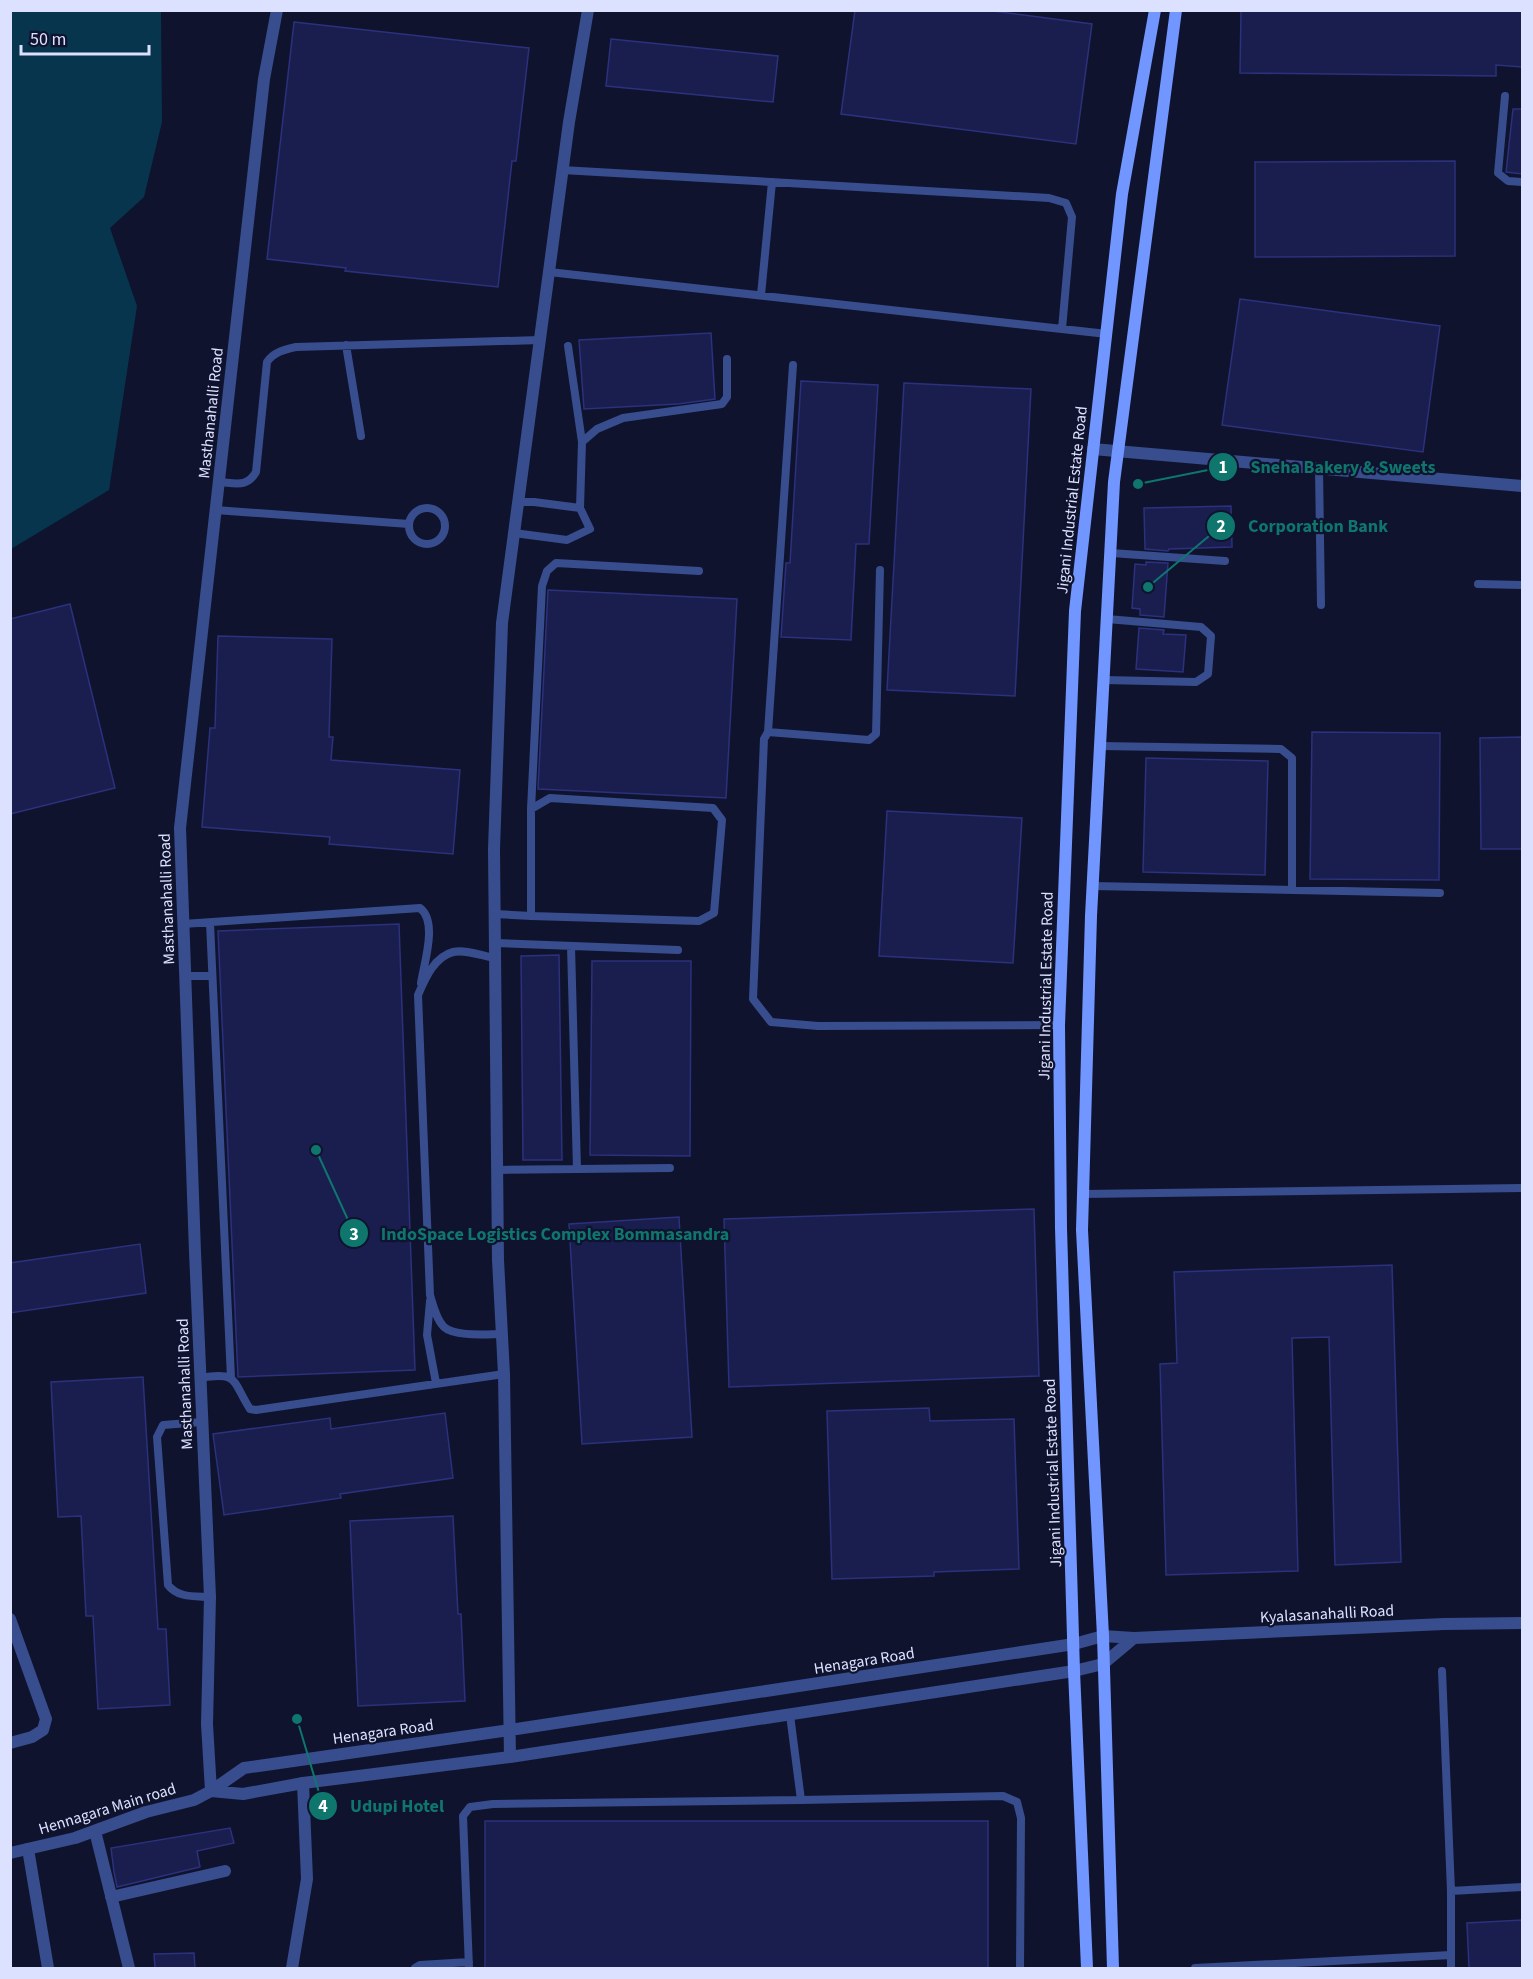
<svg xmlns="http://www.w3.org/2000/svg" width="1533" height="1979" font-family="'Source Sans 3',sans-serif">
	<rect width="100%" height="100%" fill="#0f132d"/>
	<path fill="#07354e" d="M11,10L161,11L162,122L144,197L110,228L137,306L109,490L11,549Z"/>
	<path fill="#1a1e4f" stroke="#2b317c" stroke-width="1.5" d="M855,10H985L1092,24L1076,144L841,114Z
		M1241,10H1522V67L1496,65V76L1240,73Z
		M294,22L529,48L516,161H512L498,287L345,271L346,268L267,259Z
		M611,39L778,56L773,102L606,86Z
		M1513,109H1522V174L1506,172Z
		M1455,161V256L1255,257V162Z
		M1240,299L1440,326L1423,452L1222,425Z
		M711,333L715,399L678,404L584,409L579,340Z
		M801,381L878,385L869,544H856L851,640L781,637L786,563H790Z
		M904,383L1031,389L1015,696L887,690Z
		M1231,506L1232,547L1169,549L1168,551L1145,549L1144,508Z
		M1146,562L1168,563L1164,617L1140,615V609L1132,608L1135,564L1146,565Z
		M548,590L737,599L726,798L538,789Z
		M70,604L115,788L10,814V619Z
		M1139,628L1164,630L1163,634L1186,635L1183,672L1136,669Z
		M218,636L332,639L329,737H333L331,760L460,770L453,854L329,844L330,837L202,827L210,728H215Z
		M1312,732L1440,733L1439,880L1310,879Z
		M1522,737V849H1481L1480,738Z
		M1146,758L1268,761L1265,875L1143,872Z
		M887,811L1022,818L1013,963L879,956Z
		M399,924L415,1370L238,1377L218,931Z
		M559,955L562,1160H523L521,956Z
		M592,961H691L690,1156L590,1155Z
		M1034,1209L1039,1376L729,1387L724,1219Z
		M679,1217L692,1437L582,1444L569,1224Z
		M140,1244L146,1293L10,1313V1263Z
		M1392,1265L1401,1562L1335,1565L1329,1337L1292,1338L1298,1571L1166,1575L1160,1364L1177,1363L1174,1272Z
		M143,1377L158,1629H166L170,1705L98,1709L93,1616H86L81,1516L58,1517L51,1382Z
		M929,1408L930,1421L1014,1419L1019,1569L934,1572V1576L832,1579L827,1411Z
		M445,1413L453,1478L340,1494L341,1498L224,1515L213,1434L330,1418L331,1429Z
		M453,1516L458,1614H461L465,1701L358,1706L350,1521Z
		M485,1821H988V1968H485Z
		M230,1828L234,1843L197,1851L200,1867L117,1887L114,1872L111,1848Z
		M1522,1920V1968H1469L1467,1923Z
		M194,1953L195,1968H155L154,1954Z"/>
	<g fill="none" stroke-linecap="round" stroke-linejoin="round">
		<path stroke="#384d8e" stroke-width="8" d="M1505,96L1498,173L1508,181L1522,182
			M562,170L1049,198L1066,203L1072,217L1062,329
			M549,272L1107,334
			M761,295L772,182
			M346,345L361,436
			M568,346L582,442
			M1319,468L1321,605
			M219,482C235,483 247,488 256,472L267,362C274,352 284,350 296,347L540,340
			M580,508L582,442L597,429L623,418L722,404L727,397V359
			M409 526a18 18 0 1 1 36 0a18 18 0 1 1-36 0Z
			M215,510L409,524
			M514,533L567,540L590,529L580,508L534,502H518
			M1111,553L1225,561
			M880,570L876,734L869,740L768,732L764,739L753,999L771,1022L818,1026L1059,1025
			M1478,584L1522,585
			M1104,680L1196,682L1208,674L1211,636L1201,627L1107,619
			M768,732L793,365
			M1100,746L1281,749L1292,758V890
			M531,809L542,586L547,571L556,563L699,571
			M1092,886L1440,893
			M495,914L531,916L699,921L714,913L722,820L713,808L550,798L531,809V916
			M210,923L231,1378
			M183,924L420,908C438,922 424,963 421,983
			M495,943L678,950
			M571,946L577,1169
			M495,958C483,956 465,949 453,952C434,957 425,979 418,995L430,1295C433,1305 436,1319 444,1327C455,1337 487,1334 502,1334
			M185,976H212
			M497,1170L670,1168
			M1083,1194L1522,1188
			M430,1301L427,1335L436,1383
			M200,1378C239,1371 232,1381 250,1409L256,1410L504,1374
			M202,1422L163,1425L157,1437L168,1585C178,1598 194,1596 210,1597
			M1442,1671L1451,1891L1522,1887
			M801,1800L1003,1796L1017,1802L1021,1818L1020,1968
			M1451,1955V1968
			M415,1968L420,1965L469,1962
			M469,1968L463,1816L470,1807L493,1804L801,1800L790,1715
			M1195,1968L1451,1955V1891"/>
		<path stroke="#384d8e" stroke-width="12" d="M1093,449L1522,486
			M10,1619L46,1719L43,1730L32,1737L10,1743
			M95,1831L129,1968
			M28,1849L48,1968
			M111,1897L225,1871
			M292,1968L307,1879L303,1783"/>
		<path stroke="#384d8e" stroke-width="12" d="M510,1757L504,1374L498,1260L494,849L502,623L569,122L588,10
			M211,1791L207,1724L210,1597L195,1252L180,828L264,79L277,10
			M211,1791L243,1794L303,1783L510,1757L1074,1671L1103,1664L1134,1638
			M10,1853L75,1838L146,1812L194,1800L211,1791L244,1768L510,1730L1074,1644L1103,1636L1134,1638L1444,1624L1522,1623"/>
		<path stroke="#7296ff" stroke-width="12" d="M1087,1968L1074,1671L1061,1228L1059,1025L1075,611L1122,194L1155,10
			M1113,1968L1103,1636L1082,1230L1091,916L1114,482L1176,10"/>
	</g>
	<g text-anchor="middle" stroke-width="4.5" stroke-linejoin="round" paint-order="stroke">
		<g font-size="16" fill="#dbe1ff" stroke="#0f132d">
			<text transform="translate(210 413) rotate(-84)" y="6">Masthanahalli Road</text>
			<text transform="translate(1071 500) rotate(-84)" y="6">Jigani Industrial Estate Road</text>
			<text transform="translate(166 899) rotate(-92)" y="6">Masthanahalli Road</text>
			<text transform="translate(1045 986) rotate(-89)" y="6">Jigani Industrial Estate Road</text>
			<text transform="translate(184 1384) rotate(-92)" y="6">Masthanahalli Road</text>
			<text transform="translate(1052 1473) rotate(-92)" y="6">Jigani Industrial Estate Road</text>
			<text transform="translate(1327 1613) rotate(-3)" y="6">Kyalasanahalli Road</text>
			<text transform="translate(864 1660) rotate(-9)" y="6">Henagara Road</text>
			<text transform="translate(383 1731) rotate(-8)" y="6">Henagara Road</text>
			<text transform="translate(107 1808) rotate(-17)" y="6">Hennagara Main road</text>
		</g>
	</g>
	<path fill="none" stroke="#0f766e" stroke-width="2" d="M1138 484L1223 467M1148 587L1221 526M316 1150L354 1233M297 1719L323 1806"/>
	<g fill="#0f766e" stroke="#0f132d" stroke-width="2">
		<circle cx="1138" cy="484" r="6"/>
		<circle cx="1148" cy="587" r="6"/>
		<circle cx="316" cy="1150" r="6"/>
		<circle cx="297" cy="1719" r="6"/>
		<circle cx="1223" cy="467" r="15"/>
		<circle cx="1221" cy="526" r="15"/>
		<circle cx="354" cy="1233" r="15"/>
		<circle cx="323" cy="1806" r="15"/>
	</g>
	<g font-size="18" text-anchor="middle" font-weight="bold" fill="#fff">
		<text x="1223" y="473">1</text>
		<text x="1221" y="532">2</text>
		<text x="354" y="1240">3</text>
		<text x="323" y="1812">4</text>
	</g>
	<g font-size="18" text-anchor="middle" font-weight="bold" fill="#0f766e" stroke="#0f132d" stroke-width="4.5" stroke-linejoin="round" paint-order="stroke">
		<text x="1343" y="473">Sneha Bakery &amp; Sweets</text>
		<text x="1318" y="532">Corporation Bank</text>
		<text x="555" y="1240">IndoSpace Logistics Complex Bommasandra</text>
		<text x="397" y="1812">Udupi Hotel</text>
	</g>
	<rect width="1533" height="1979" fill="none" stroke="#dbe1ff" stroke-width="24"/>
	<path d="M21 45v9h128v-9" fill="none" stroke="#dbe1ff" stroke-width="3"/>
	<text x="30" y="45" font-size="18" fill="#dbe1ff" stroke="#0f132d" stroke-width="4.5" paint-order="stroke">50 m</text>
</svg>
